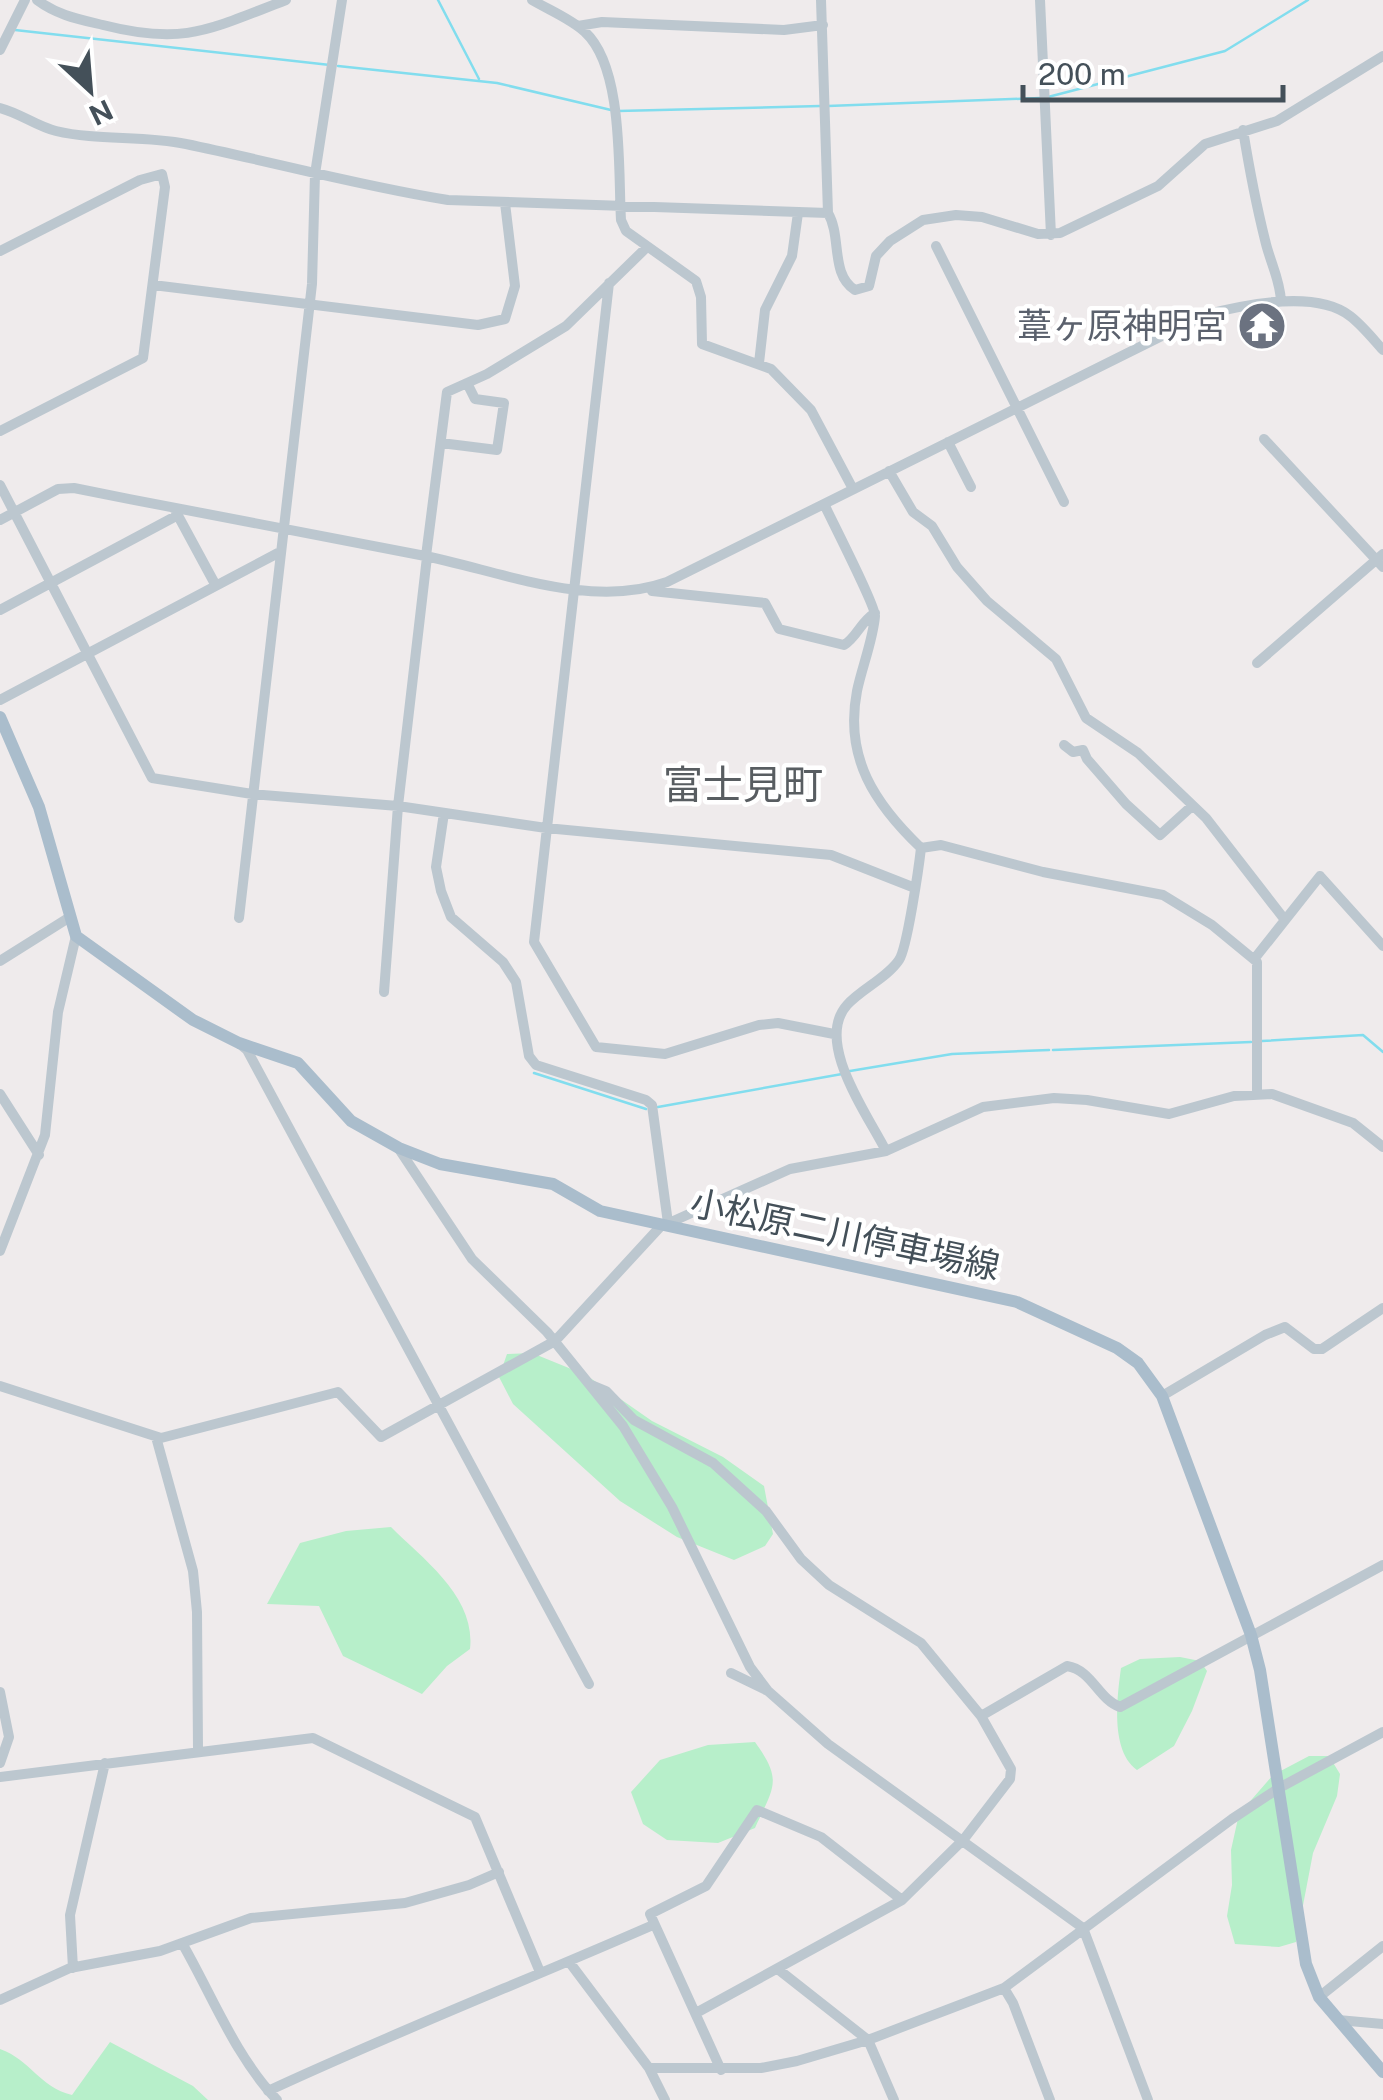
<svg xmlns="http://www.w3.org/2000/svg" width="1383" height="2100" font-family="'Public Sans','Noto Sans JP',sans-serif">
	<rect width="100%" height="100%" fill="#efebec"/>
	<path fill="#b7efca" d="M532,1353L586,1375L652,1421L723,1457L764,1486L773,1534L765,1546L734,1560L677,1537L620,1501L513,1404L499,1377L507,1354Z
		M391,1527C424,1560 476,1597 470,1649L447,1666L422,1694L343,1656L319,1606L267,1604L300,1543L346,1531Z
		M1180,1657L1200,1661L1207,1671L1192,1711L1174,1746L1137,1770C1110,1751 1117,1697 1121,1668L1140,1659Z
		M755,1742C783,1781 774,1786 755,1828L718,1843L667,1840L643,1824L631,1792L660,1760L708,1745Z
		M1309,1756H1329L1340,1774L1337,1796L1313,1853L1296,1942L1279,1947L1235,1944L1227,1916L1232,1885L1231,1850L1239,1814L1273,1775Z
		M110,2042L193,2086L208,2100H0V2049C31,2060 39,2087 72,2095Z"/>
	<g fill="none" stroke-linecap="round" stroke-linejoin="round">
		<path stroke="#82ddee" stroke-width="2.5" d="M438,0L479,79
			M15,30L330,65
			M338,66L497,83L611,110
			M1048,97L1225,51L1308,0
			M828,106L1040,98
			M618,111L820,106
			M1262,1041L1363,1035L1383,1052
			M1053,1050L1251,1042
			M850,1071L952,1054L1049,1050
			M534,1073L646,1109
			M658,1107L842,1074"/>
		<path stroke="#bcc7cf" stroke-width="10" d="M37,0C57,15 78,19 103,25C185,46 210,29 286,0
			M532,0C549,10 571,19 585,32C624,68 618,171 621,220L626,231L696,281L701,297L702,344L771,369L811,410L853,489
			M821,0L828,213C842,237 830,274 855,290L869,286L876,256L890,241L923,220L956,215L982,217L1038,234L1060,233L1158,186L1205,144L1277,121L1383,56
			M1040,0L1051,235
			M578,26L602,22L784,30L823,25
			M0,50L25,0
			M0,108C20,113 36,126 56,131C98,141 143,135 186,144C273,162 360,186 448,200L828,213
			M1243,130C1249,167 1256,204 1265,240C1270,262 1280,279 1281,301
			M936,246L1064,502
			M0,251L140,180L162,174L165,187L143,358L0,431
			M609,283L534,942L596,1047L665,1054L759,1025L778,1023L834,1034
			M153,285L478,325L505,319L515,286L505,203
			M759,363L765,310L792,256L798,213
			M1264,439L1383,567
			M948,442L971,487
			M441,443L497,450L504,403L475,399L467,383
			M889,471L913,512L932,526L957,567L987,601L1056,659L1086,718L1138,753L1206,818L1285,920
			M0,485L152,778L252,794L398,806L546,828L831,855L915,888
			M824,504C832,521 876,607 875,616C873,640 862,667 857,691C844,758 875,804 921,848
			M175,510L215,584
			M0,520L58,489L74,488C189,511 304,533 420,555C498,570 589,610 667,582L1204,315C1243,305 1315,289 1350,316C1362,325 1373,339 1383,350
			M426,556L447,392L487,374L566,326L647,247
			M652,591L765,603L779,629L844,645C857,637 861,621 875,613
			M0,610L178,515
			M1257,663L1383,554
			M0,700L278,553
			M1064,745L1073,752L1083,750L1087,759L1126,804L1160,835L1192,806
			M444,813L436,867L441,891L451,917L503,962L516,982L529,1056L536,1065L646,1100L652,1105L668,1223
			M921,848L941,845L1043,872L1163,895L1212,925L1257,962V1092
			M239,918L312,284L315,174L342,0
			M1255,958L1320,876L1383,946
			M0,961L70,917
			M384,992L398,806L427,557
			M241,1045L247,1050L589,1684
			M0,1094L39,1155
			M399,1149L472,1259L547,1332L623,1426L672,1507L750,1667L768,1691
			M886,1151C868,1115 814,1042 847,1005C861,989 887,978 899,960C907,949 919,866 921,848
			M0,1251L45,1135L58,1012L76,936
			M589,1384L606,1391L634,1420L713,1463L766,1511L801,1559L829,1585L921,1643L981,1716L1011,1769L1010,1779L964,1839L902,1900L696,2013
			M0,1386L161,1438L338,1392L381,1437L555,1341L660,1227L790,1169L886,1151L983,1107L1054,1098L1087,1100L1169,1114L1234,1096L1272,1094L1353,1123L1383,1147
			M1162,1396L1265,1335L1285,1327L1314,1349H1322L1383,1308
			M156,1437L193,1571L197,1612L198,1750
			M731,1673L768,1691L828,1744L1083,1928L1148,2100
			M0,1692L9,1737L0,1763
			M981,1716L1067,1666C1092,1670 1098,1699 1120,1707L1383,1565
			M0,1777L313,1738L475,1817L540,1972
			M182,1943C212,1995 235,2056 277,2100
			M570,1963L649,2068L665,2100
			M73,1968L70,1915L105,1763
			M779,1970L868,2040L894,2100
			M1004,1988L1013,2003L1050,2100
			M1319,1997L1383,1946
			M0,2000L70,1968L160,1951L251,1918L405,1903L469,1885L499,1872
			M1338,2020L1383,2024
			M649,2068H761L797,2061L868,2040L1004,1988L1232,1819L1279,1788L1383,1732
			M721,2070L650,1914L706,1886L757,1810L821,1837L902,1900
			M268,2091C395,2032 525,1981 653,1925"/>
		<path stroke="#aabdcc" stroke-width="12" d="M0,717L39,807L76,936L193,1020L239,1043L298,1063L351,1121L399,1148L440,1164L553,1184L600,1211L1017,1302L1117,1348L1138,1363L1162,1396L1251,1635L1260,1670L1306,1964L1319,1997L1383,2072"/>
	</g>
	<defs>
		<g id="temple-disc" transform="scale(2.5)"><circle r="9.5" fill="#6b7280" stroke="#fff"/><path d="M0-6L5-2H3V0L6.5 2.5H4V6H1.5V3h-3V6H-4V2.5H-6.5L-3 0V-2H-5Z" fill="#fff"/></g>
	</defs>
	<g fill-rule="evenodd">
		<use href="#temple-disc" x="1262" y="326"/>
	</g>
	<g text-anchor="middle" stroke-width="9" stroke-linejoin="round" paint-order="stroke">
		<g font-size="35" fill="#5b616d" stroke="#fff" text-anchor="end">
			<text x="1227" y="338">葦ヶ原神明宮</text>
		</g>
		<g font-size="35" fill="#445059" stroke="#fff">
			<text transform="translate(845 1235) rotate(12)" y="12">小松原二川停車場線</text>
		</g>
		<g font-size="40" fill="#585d61" stroke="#fff">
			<text x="743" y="799">富士見町</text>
		</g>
	</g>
	<g transform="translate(90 90) rotate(154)" stroke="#ffffff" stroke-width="8" paint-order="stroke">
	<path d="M0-8L18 38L0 25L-18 38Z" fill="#445059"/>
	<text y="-15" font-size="28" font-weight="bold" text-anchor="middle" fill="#445059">N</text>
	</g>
	<path d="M1023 85v15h260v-15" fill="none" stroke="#445059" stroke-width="5"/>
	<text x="1038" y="85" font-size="30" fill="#445059" stroke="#ffffff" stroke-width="8" paint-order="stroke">200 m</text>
</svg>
